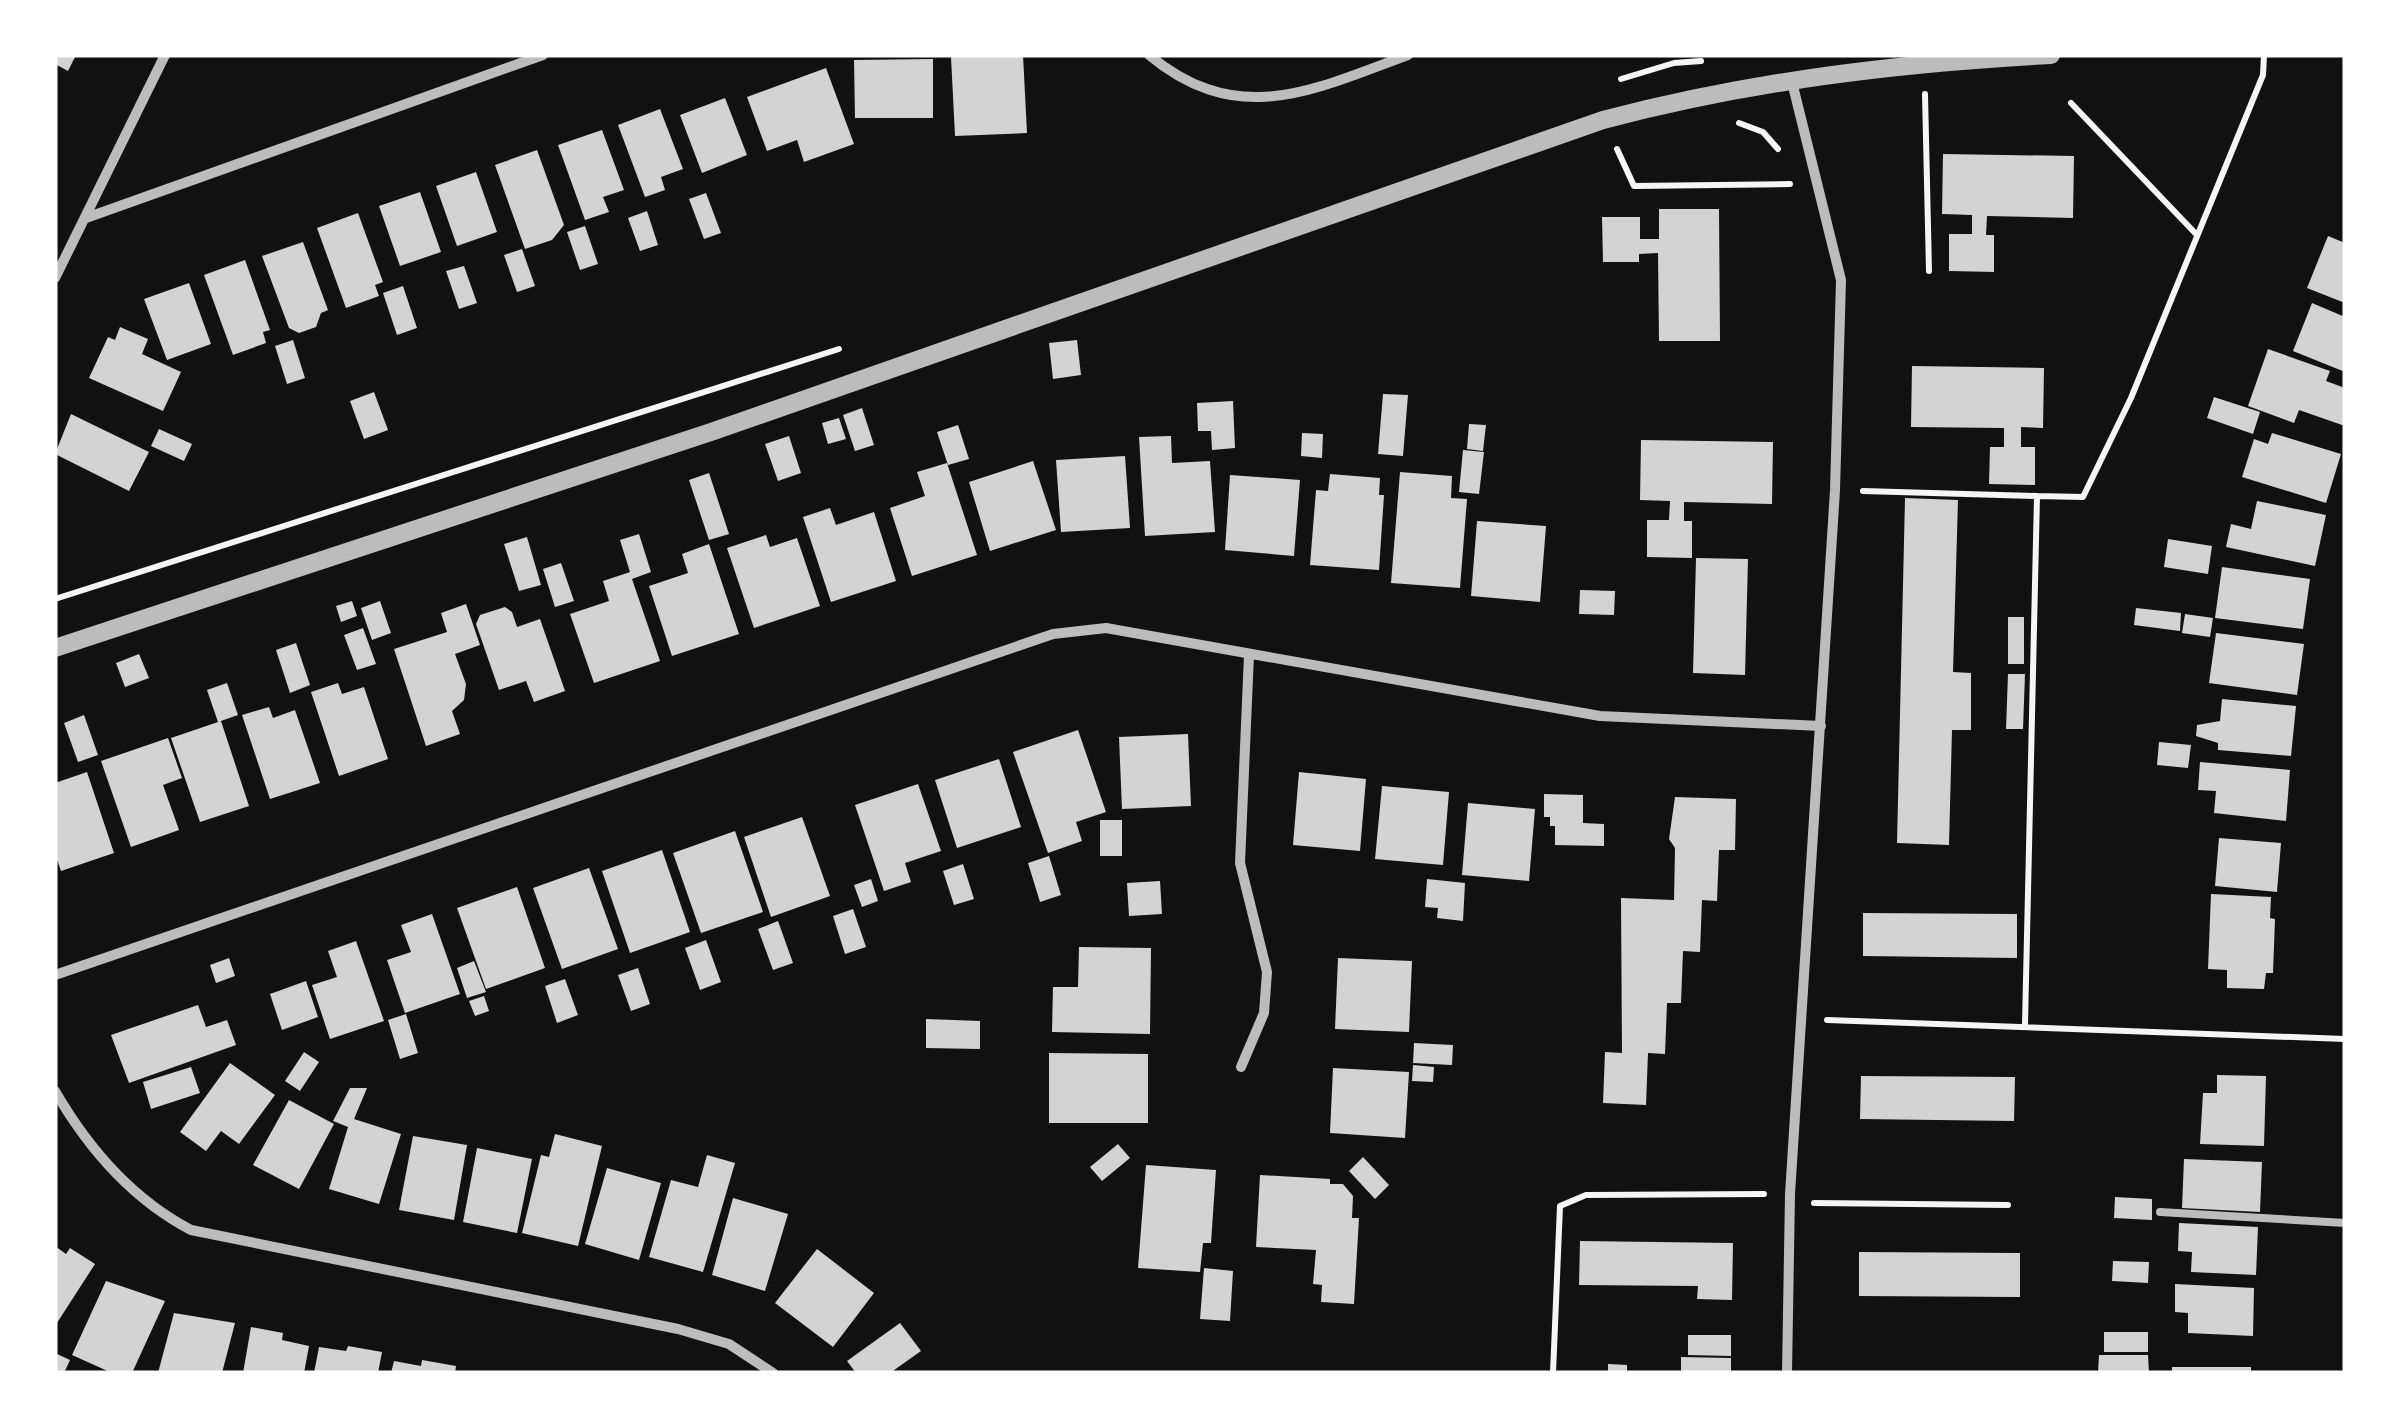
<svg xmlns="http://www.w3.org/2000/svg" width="2400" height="1428" font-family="Barlow,sans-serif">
	<rect width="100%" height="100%" fill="#111"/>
	<path fill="#d3d3d3" d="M55,55H76L68,71L55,64Z
		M1023,55L1027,133L955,136L951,57Z
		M933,59V118H855L854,60Z
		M826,68L854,144L804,162L797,140L767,151L747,97Z
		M725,98L747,155L702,173L680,115Z
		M660,109L683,169L661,177L665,190L645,197L618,125Z
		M602,130L624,190L603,197L609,212L585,220L558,145Z
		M537,150L564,225L552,240L525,249L495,165Z
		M1943,154L2074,156L2073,218L1987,216L1986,235H1994V272L1949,271V234H1972V215L1942,214Z
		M476,172L497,232L457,246L436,186Z
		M420,192L441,252L400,266L379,206Z
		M706,193L721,233L704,239L689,199Z
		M1659,209H1719L1720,341H1659L1658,253L1639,254V262H1603L1602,217H1640V239H1659Z
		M647,211L658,245L640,251L628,218Z
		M358,213L383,282L375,285L379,296L346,308L317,228Z
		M585,226L598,264L580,270L567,232Z
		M2328,236L2345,243V303L2307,288Z
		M303,242L328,310L321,313L316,327L299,333L289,328L262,256Z
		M522,249L535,286L517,292L504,255Z
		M245,260L270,330L263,332L266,343L233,355L204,275Z
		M464,266L477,303L459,309L446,271Z
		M189,283L211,344L167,360L144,299Z
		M403,286L417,328L397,335L383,293Z
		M2312,303L2345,317V372L2293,351Z
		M120,327L148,339L142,354L181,372L163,411L89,378L108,337L115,340Z
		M293,340L305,378L287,384L275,346Z
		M1077,340L1081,375L1053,379L1049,343Z
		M2268,349L2330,371L2326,381L2345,388V426L2299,410L2294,423L2248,406Z
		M1912,366L2044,368L2043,428L2021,427V447H2035V485L1989,484L1990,447H2004V428L1911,427Z
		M374,392L388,430L364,439L350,401Z
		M1383,394L1408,395L1403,456L1378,454Z
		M2214,397L2260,412L2253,434L2207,418Z
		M1233,401L1235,448L1212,450L1211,431H1198L1197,403Z
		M862,408L874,445L855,451L843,415Z
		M71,414L149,452L129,491L55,454Z
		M839,418L846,439L828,444L822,423Z
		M1469,424L1486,425L1483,451L1467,449Z
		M958,425L969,459L948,465L937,432Z
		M159,429L192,444L184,461L151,446Z
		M1302,433L1323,434L1322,458L1301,456Z
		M2272,433L2341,454L2326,503L2242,477L2254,439L2268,444Z
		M789,436L801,473L778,481L765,444Z
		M1171,436L1172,463L1210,461L1215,532L1145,536L1139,437Z
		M1641,440L1773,442L1772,504L1684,502V521H1692V558L1647,557V520H1669L1670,501L1640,500Z
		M1463,450L1484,452L1479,494L1459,492Z
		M1125,456L1130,528L1061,532L1056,460Z
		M1033,461L1056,530L990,551L969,482Z
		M947,463L977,555L912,576L890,508L925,496L917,472Z
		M1400,472L1452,476L1451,498L1467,499L1460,588L1391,583Z
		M709,473L729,534L709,540L689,480Z
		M1330,474L1380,478L1379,495H1384L1379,570L1310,565L1316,490L1328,491Z
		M1230,475L1300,480L1294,556L1225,550Z
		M1905,498L1958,500L1953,672L1971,673V730H1952L1949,845L1897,843Z
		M2257,501L2326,515L2315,566L2226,547L2231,524L2251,529Z
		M830,508L836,525L874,512L896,581L831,602L803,517Z
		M1477,521L1546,526L1540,602L1471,596Z
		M639,534L651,572L632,579L660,661L594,683L570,614L609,601L603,581L630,572L620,540Z
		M766,535L770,547L797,538L820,606L754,628L727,548Z
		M527,537L541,585L519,591L504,544Z
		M2168,539L2212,546L2208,574L2164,567Z
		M709,544L739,634L672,656L649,586L688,573L682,554Z
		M1696,558L1748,559L1745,675L1693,673Z
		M561,563L574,601L555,607L543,569Z
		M2222,567L2310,579L2303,629L2215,618Z
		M1580,590L1615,591L1614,615L1579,614Z
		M352,601L357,616L341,622L336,606Z
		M380,601L391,633L372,640L361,608Z
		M466,604L480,645L455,654L466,684L464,700L452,711L460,734L426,746L394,649L447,632L441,613Z
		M505,607L512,612L517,627L540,619L565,691L534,702L526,681L499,690L476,624L480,615Z
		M2136,608L2181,613L2180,631L2134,625Z
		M2185,614L2213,618L2210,637L2182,633Z
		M2008,617H2024V664H2008Z
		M363,628L376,664L357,670L344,635Z
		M2216,633L2304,644L2297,695L2209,683Z
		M296,643L310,685L290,693L276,650Z
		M139,654L149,678L125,687L116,663Z
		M2008,674H2025L2023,729H2006Z
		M227,683L238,715L218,722L207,690Z
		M338,683L342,694L364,687L388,759L339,776L311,692Z
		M2222,699L2296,706L2291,756L2218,750V743L2196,736L2197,725L2220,721Z
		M269,707L273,718L295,710L320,783L270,799L242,715Z
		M84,715L98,755L78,762L64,723Z
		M221,721L249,806L200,822L171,738Z
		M1078,730L1106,812L1076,822L1082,841L1048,853L1013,752Z
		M1188,734L1191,806L1122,809L1119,737Z
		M168,738L182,778L163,785L179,830L131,847L101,761Z
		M2159,742L2191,745L2188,768L2157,765Z
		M999,759L1021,827L957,848L935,780Z
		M2200,762L2290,770L2286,821L2214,813L2216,791L2198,790Z
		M87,772L114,853L61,871L55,854V783Z
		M1299,772L1366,779L1360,851L1293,845Z
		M918,784L941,851L905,863L911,882L884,891L855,805Z
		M1382,786L1449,792L1443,865L1375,859Z
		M1544,794L1583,795V823L1604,824V846L1555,845V826H1550V817H1544Z
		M1675,797L1736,799L1735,850H1719L1717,901L1702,900L1700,952L1683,951L1681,1003H1667L1665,1054L1648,1053L1646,1105L1603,1103L1605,1052L1622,1053L1621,898L1674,900L1675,848L1669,839Z
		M1468,803L1535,809L1529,881L1462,875Z
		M802,817L830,896L771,917L744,837Z
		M1100,820H1122V856H1100Z
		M735,831L763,912L701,933L673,853Z
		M2219,838L2281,843L2277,892L2215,886Z
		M662,850L690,932L630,953L602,871Z
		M1049,856L1061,895L1040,902L1028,863Z
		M963,864L974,899L954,905L943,871Z
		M589,868L618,949L562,969L533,888Z
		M871,879L878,901L862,907L854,885Z
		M1427,879L1465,883L1463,921L1437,918L1438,908L1425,907Z
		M1160,881L1162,914L1129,916L1127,883Z
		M517,887L545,968L486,989L457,908Z
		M2211,894L2271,897L2270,918L2275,919L2273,973H2266L2264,989L2227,988V970L2208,969Z
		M853,909L866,947L845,954L833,916Z
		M1863,913L2017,914V958L1863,956Z
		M432,914L460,994L405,1013L387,960L411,952L401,925Z
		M778,921L793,963L773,970L758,929Z
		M706,940L721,982L700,990L685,948Z
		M356,941L384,1021L330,1039L312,985L337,977L328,951Z
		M1079,947L1151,948L1150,1034L1052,1032L1053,987H1078Z
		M229,958L235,976L216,983L210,965Z
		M1338,958L1412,961L1409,1032L1335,1029Z
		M474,961L486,992L467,998L457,968Z
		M638,968L650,1004L631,1011L618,975Z
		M565,979L578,1015L557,1023L545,986Z
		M306,981L318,1017L282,1030L270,994Z
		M484,996L489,1011L475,1016L469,1001Z
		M198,1005L206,1027L227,1020L236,1045L129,1083L111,1035Z
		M406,1014L418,1053L400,1059L388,1020Z
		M926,1019L980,1021V1049L926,1048Z
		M1414,1043L1453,1045L1452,1065L1413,1063Z
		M304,1052L319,1062L300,1091L285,1081Z
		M1049,1053L1148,1054V1123H1049Z
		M230,1063L275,1095L239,1144L221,1131L206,1151L180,1132Z
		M1413,1065L1434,1067L1433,1082L1412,1081Z
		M191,1067L200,1093L151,1109L143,1082Z
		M1333,1068L1409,1072L1405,1138L1330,1133Z
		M2217,1075L2266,1076L2264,1146L2200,1144L2203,1093H2217Z
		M1861,1076L2015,1077L2014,1121L1860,1119Z
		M350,1088H367L354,1119L401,1134L379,1204L329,1189L348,1127L333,1121Z
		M289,1100L334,1124L299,1189L253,1165Z
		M555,1134L602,1146L578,1246L522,1233L541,1155L549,1157Z
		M413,1136L467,1145L454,1220L399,1210Z
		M1118,1144L1130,1158L1102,1181L1090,1167Z
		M477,1148L532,1159L517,1233L463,1222Z
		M707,1155L735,1163L703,1272L649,1257L671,1180L698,1187Z
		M1363,1157L1389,1185L1375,1199L1349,1171Z
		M2184,1159L2262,1162L2260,1212L2182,1208Z
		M1146,1165L1216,1170L1211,1243H1203L1200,1272L1138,1268Z
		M607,1168L661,1183L639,1260L585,1244Z
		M1260,1175L1330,1179V1184H1343L1353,1196L1352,1218H1359L1354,1304L1321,1302L1322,1285L1313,1284L1316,1250L1256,1247Z
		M2115,1197L2152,1199V1220L2114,1218Z
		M733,1198L788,1214L765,1291L712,1275Z
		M2179,1223L2258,1227L2256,1275L2191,1272L2192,1252L2178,1251Z
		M1580,1241L1733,1243L1732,1300L1697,1299L1698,1286L1579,1285Z
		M55,1246L66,1254L70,1248L95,1264L55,1326Z
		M817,1249L874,1293L833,1347L775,1303Z
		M1859,1252L2020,1253V1297L1859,1296Z
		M2113,1261L2149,1262L2148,1283L2112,1281Z
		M1204,1268L1233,1271L1230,1321L1200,1319Z
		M106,1281L165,1301L132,1373H112L72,1355Z
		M2175,1284L2254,1288L2253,1336L2188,1333V1313L2175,1312Z
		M174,1313L235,1323L222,1373H158Z
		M900,1323L921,1351L890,1373H856L847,1361Z
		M251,1327L283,1333L282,1340L309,1346L304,1373H243Z
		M2104,1332H2148V1352H2104Z
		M1688,1335H1731V1356L1688,1355Z
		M348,1346L382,1352L378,1373H314L319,1347L346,1351Z
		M55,1353L70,1360L64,1373H55Z
		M2099,1355H2148L2149,1373H2098Z
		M1681,1357L1731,1358V1373H1681Z
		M422,1360L456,1366L455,1373H391L394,1361L421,1366Z
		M1608,1364L1627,1365V1373H1608Z
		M2172,1367H2251V1373H2172Z"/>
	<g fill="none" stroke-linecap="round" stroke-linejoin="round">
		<path stroke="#f5f5f5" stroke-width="6" d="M1621,79L1674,63L1701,61
			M1925,94L1929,271
			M2071,103L2196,234
			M1739,123L1763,132L1778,149
			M1617,149L1634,186L1790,184
			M1863,491L2037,496
			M55,599L839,349
			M1827,1020L2345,1039
			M2025,1024L2037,496L2083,497L2131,398L2263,75L2264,55
			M1814,1203L2008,1205
			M1553,1373L1560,1206L1586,1195L1764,1194"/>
		<path stroke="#bcbcbc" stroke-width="8" d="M2160,1212L2345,1223"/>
		<path stroke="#bcbcbc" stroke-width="10" d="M1149,55C1238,129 1313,90 1408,55
			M86,218L543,55
			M55,278L165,55
			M55,975L1053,634L1106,628L1600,716L1821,726
			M1241,1067L1264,1013L1267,972L1240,863L1249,655
			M55,1091C88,1148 132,1199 191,1230L678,1329L729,1344L773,1373
			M1787,1373L1790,1194L1835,490L1841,280L1791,78"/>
		<path stroke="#bcbcbc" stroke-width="18" d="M55,648L711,432L1603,120C1751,81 1899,63 2051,55"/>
	</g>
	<rect width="2400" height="1428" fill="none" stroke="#ffffff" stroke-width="115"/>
</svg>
